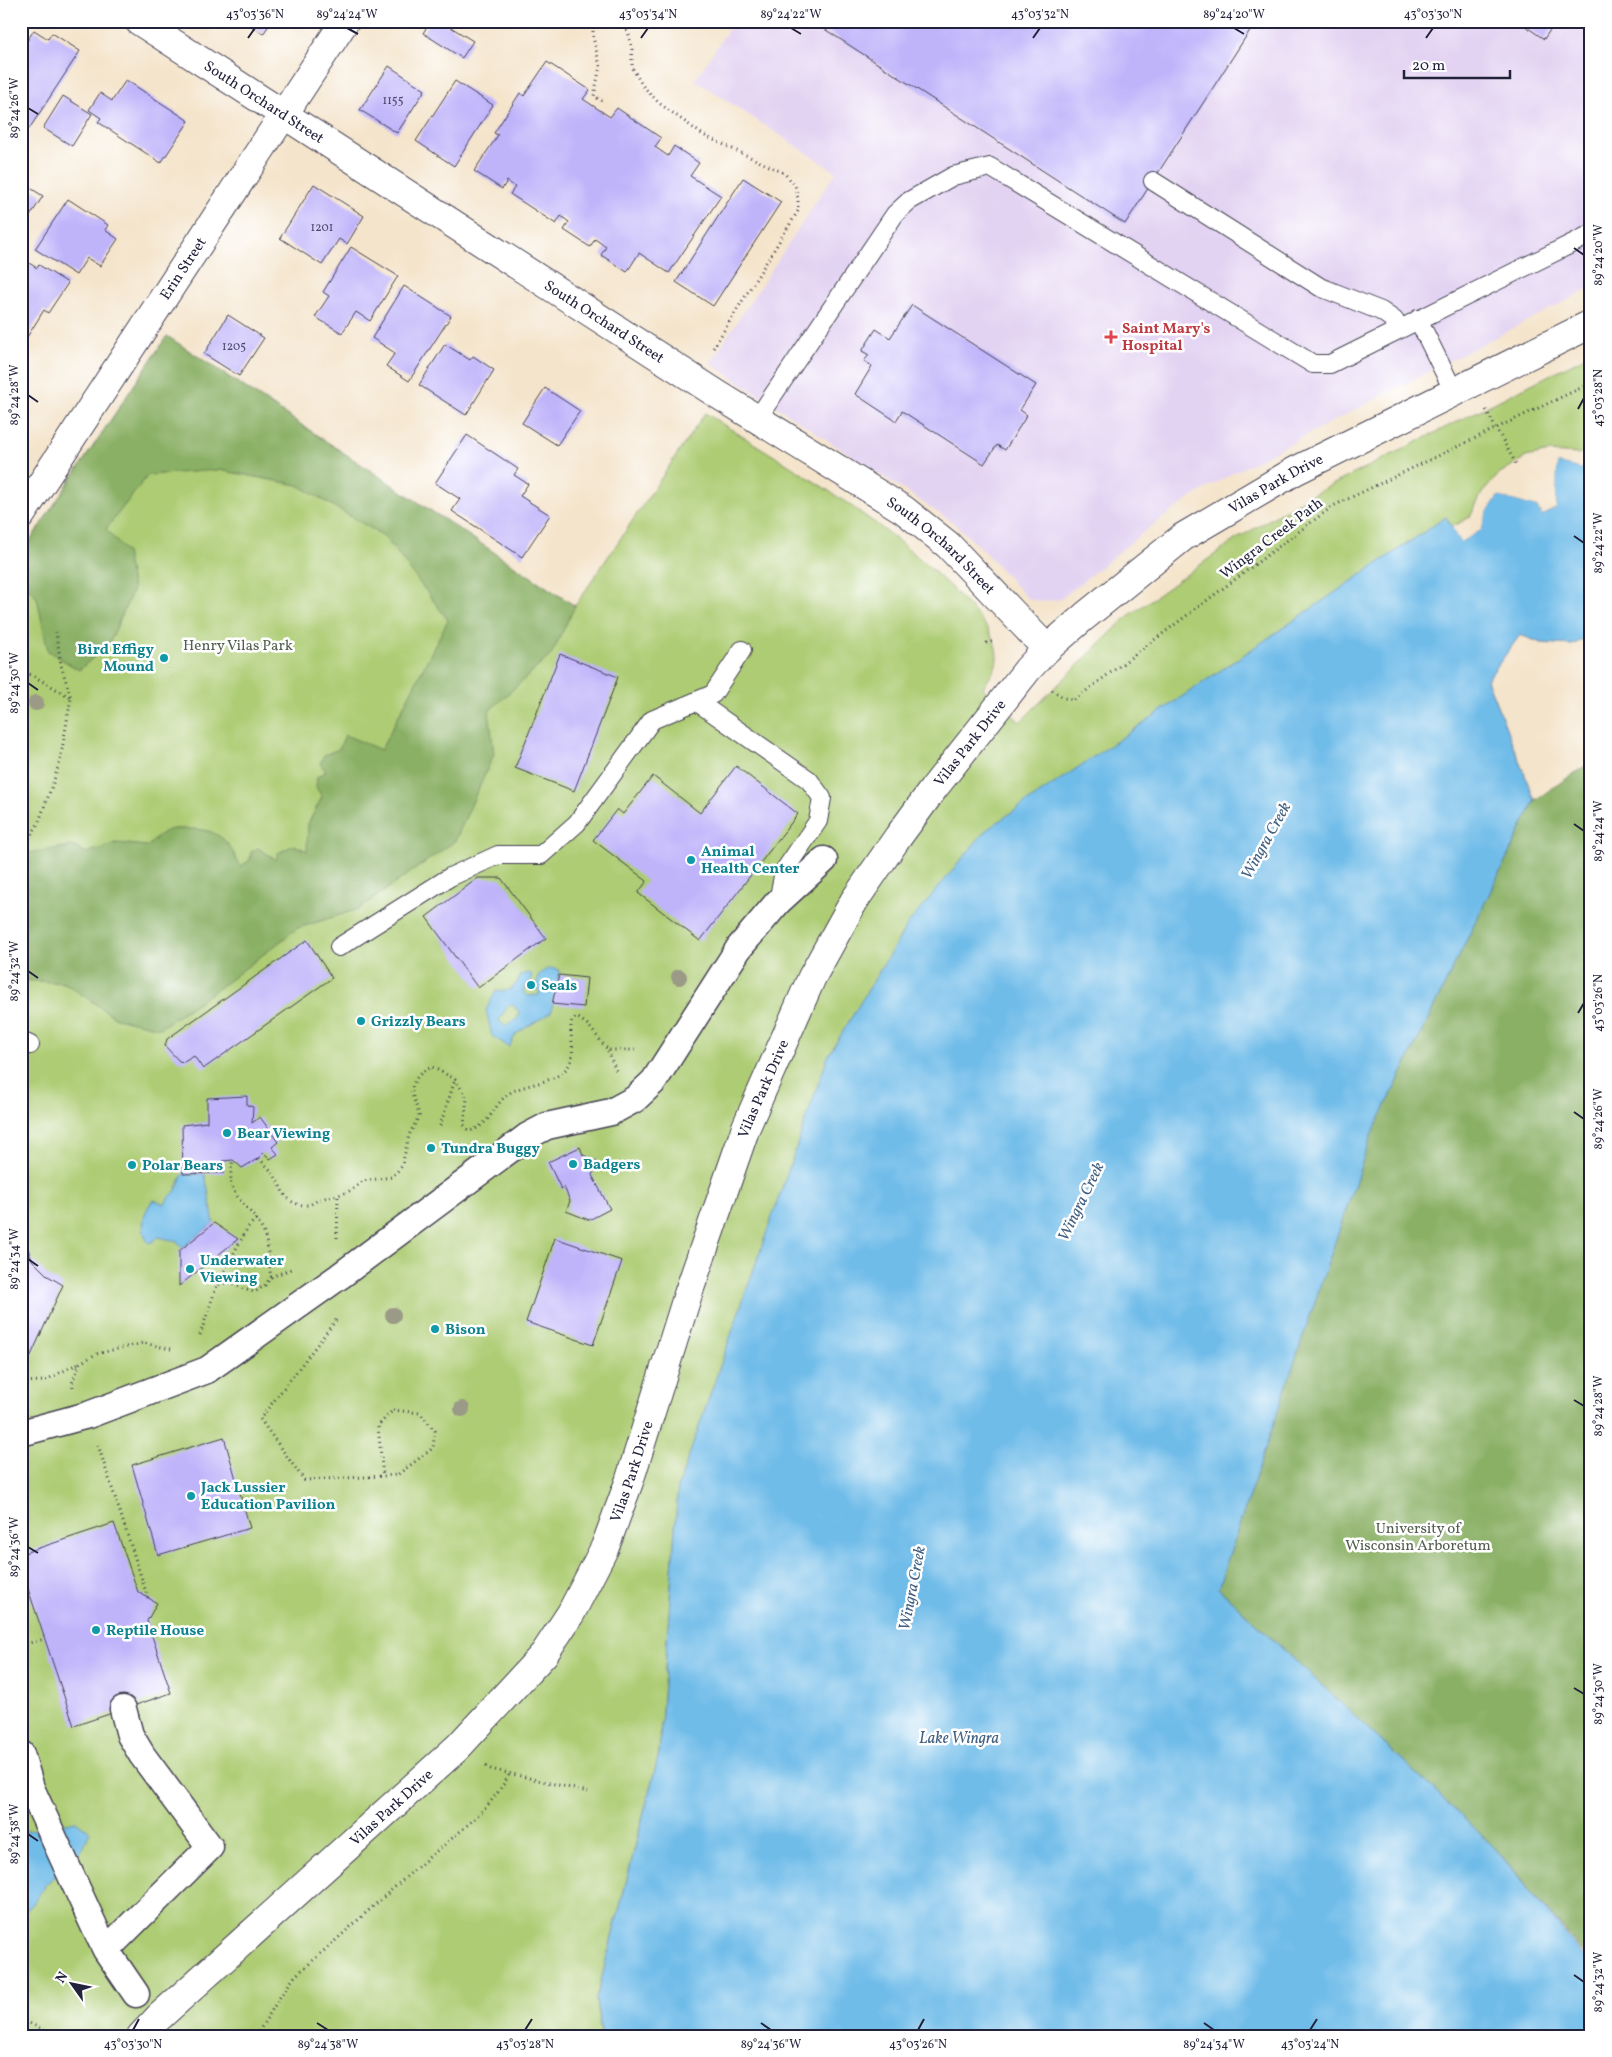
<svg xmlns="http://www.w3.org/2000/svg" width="1612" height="2057" font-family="Vollkorn,serif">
	<rect width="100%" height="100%" fill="#fff"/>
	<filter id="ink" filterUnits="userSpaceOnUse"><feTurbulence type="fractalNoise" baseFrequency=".02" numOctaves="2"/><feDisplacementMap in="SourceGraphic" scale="10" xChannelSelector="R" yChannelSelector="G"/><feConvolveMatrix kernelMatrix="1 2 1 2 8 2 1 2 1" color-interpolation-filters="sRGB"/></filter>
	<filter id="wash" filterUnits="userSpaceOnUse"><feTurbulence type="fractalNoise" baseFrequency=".0096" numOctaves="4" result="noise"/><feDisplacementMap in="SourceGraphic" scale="20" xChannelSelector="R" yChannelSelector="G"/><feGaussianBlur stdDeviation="1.12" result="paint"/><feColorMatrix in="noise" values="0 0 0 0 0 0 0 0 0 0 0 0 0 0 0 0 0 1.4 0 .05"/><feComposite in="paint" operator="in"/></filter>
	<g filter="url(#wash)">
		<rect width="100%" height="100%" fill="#f4e4cb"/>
		<path fill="#e3d3f2" d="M734,21H1591V288L1233,473L1197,494L1150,527L1061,599L1046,601L1032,600L1025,596L986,553L954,523L710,363L836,172L695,80Z"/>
		<path fill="#adcc73" stroke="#687757" d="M167,336L575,606L705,413C795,470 890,522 963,600C978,616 997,634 997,658C997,669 988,679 983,688L1020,722L1127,617L1235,540L1302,500L1591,354V448L1578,454L1549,452L1526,457L1500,473L1482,493L1470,517L1452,527L1446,517L1062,779L678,1487L659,1754L596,2000L601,2036H21V554Z"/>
		<path fill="#8ab065" stroke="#566950" d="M167,336L575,606L551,655L489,711L494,754L455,841L359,909L298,928L223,985L160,1028L116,1018L65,983L21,980V854L73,846L86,853L115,843L148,846C153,842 159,834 166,831C172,828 182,829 189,829C219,829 229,840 240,867L250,860L251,852L258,848L276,860L278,853L294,845L307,851L308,824L322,797L316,787L317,777L326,771L320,764L324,755L339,749L345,735L381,750L448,620L385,537L298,485L219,470L148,475L106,529L126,552L133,590L109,644L79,670L48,651L37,598L21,579V554Z
			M1591,762V1962L1494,1847L1218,1588L1371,1136L1535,800Z"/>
		<path fill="#70bce9" stroke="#496f92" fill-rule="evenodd" d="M1557,463L1584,469L1591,466V636L1572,645L1542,643L1520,635L1487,680L1535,800L1371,1136L1218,1588L1494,1847L1591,1965V2036H602L596,2000L659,1754L678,1487L828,1056L908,924L986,830L1446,517L1461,542L1481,530L1487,512L1498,496L1537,507L1542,515L1556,508Z
			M548,968L560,970L551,1012L516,1034L509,1047L492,1036L486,1010L496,991C509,993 517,987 520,975L529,973L532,975L529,987L524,989L523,992L528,996L539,995V990L536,988L538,976ZM512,1004L520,1013L517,1019L505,1026L500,1022L499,1019L509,1005Z
			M183,1174H205L214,1223L182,1248L177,1241L158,1237L154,1241L149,1243C139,1231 143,1209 154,1200L165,1204L168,1198L175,1192Z
			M76,1821L90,1832L82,1850L45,1885L33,1904L21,1915V1832Z"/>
		<path fill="#f4e4cb" d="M1555,461L1584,466L1591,463V466L1584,469L1557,463L1556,508L1542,515L1537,507L1498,496L1487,512L1481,530L1461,542L1452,527L1454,526L1462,539L1479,529L1485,510L1497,494L1538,504L1543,512L1553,507Z"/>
		<g id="blocks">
			<path fill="#bfb4fa" d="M244,21H272L263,34Z
				M431,21H441L473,41L462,58L423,33Z
				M812,21H1256L1125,224Z
				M1518,21H1556L1544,39Z
				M34,30L48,39L52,33L80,51L29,129L21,125V50Z
				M547,62L590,90L583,99L610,117L617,108L661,138L655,147L668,156L674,146L699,163L690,176L721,196L669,273L639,253L627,272L601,255L606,247L595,239L590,247L564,230L569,222L561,216L556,224L510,194L515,187L507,181L502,189L474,171L498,135L494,133L520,93L524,96Z
				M389,66L425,90L397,133L360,110Z
				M126,80L189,121L161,163L98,122L101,118L89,110L100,93L112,101Z
				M455,81L493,105L454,166L416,141Z
				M63,96L92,114L72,146L43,128Z
				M743,178L781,202L713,306L676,282Z
				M21,182L43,196L21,230Z
				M314,184L364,216L347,244L339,239L322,265L280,238Z
				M68,199L108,225L105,230L118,239L100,266L87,258L76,275L35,249Z
				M351,247L398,276L370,321L356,312L342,333L315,317L329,296L323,292Z
				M21,258L37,268L39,265L68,283L48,313L44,310L27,337L21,333Z
				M404,286L451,316L409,381L386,366L395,353L372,338Z
				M912,305L1036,385L1020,410L1027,415L1005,450L997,445L984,464L902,411L896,421L855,394L872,366L864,361L869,355L862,351L876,329L890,338Z
				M228,315L264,338L239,376L204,354Z
				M445,344L470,360L473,356L494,370L466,415L419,385Z
				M545,388L580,411L557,445L522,423Z
				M467,435L518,469L514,475L528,484L520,496L550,515L522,557L452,511L460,499L435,483Z
				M560,654L618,677L574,791L515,768Z
				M736,766L798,814L700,941L638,893L647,881L593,840L617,809L623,814L653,776L700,813Z
				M478,878H501L546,938L478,988L426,917Z
				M307,940L332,978L203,1069L194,1056L184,1062L179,1061L165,1046L167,1039Z
				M559,975L587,978L584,1007L552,1004Z
				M247,1096V1105L253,1107L252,1123L260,1117L278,1142L272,1147L278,1154L270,1159L263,1152L259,1158L242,1168L233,1160L223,1161L224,1173L183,1174L182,1125L207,1122V1098Z
				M580,1147L583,1155L598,1162L592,1175L610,1209L589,1220L566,1211L570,1201L564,1187L561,1189L548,1162Z
				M214,1223L238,1239L179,1286V1251Z
				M555,1238L622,1261L593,1345L526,1322Z
				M25,1240L32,1260L48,1276L63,1285L28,1362L21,1356V1241Z
				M224,1437L250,1528L158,1555L132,1465Z
				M114,1523L138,1592L157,1603L147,1621L171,1693L74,1726L21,1568V1554Z"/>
		</g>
	</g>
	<g filter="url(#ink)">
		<use href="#blocks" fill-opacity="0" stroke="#423f51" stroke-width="1"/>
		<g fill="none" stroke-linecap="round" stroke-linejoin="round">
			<g stroke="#423f51" stroke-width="20">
				<path id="service" d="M1153,181L1320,287L1381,311L1394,320L1400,328
					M1418,319L1454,392
					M757,419L895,214L909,201L953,176L990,167L1313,364H1330L1591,234
					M696,701L809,780L822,798L818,821L784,871L778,902
					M339,947L450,877L498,855H541L577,823L652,720L713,694L742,650
					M21,1041L30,1045"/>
			</g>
			<g stroke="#423f51" stroke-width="29">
				<path id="pedestrian" d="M21,1433L88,1415L207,1370L340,1276L528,1136L547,1126L611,1112L635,1099L654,1081L739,948L778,902L824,860
					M21,1754L31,1788L95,1928L106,1950L136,1994
					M106,1950L210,1847L142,1755L130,1735L123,1709"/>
			</g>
			<g stroke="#423f51" stroke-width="30">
				<g id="minor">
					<path id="s1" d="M139,21L717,394L904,510L948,545L1047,649"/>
					<path id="s2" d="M21,515L345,21"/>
					<path id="s3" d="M141,2036L158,2018L458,1747L544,1654L571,1613L605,1547L629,1482L688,1294L746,1127L812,977L854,901L898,837L934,788L1028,669L1047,649L1085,616L1183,537L1295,471L1591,324"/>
				</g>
			</g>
			<path stroke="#423f51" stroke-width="3" stroke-dasharray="1 4" stroke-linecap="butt" d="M593,21V37L600,66L594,96L602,101
				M622,21L628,31L632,49V67L642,85L659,103L703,135L784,173L795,185L798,199V211L712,350
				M1486,410L1516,464
				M986,643L995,641
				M21,669L70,697
				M1052,690L1064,698L1074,700L1333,506L1591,383
				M21,851L38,824L53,783L60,761L71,698L61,665L56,632
				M608,1051L617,1073
				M440,1126L455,1080
				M259,1158C263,1163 268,1167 272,1172C283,1187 283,1205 306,1205C313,1205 317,1199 324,1198C339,1195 352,1193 362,1181L392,1177L402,1166L409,1135L419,1116C418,1108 412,1098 412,1091C412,1079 423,1070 432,1067L455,1079L467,1098L464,1125L469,1131C490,1126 492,1107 507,1095C523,1082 557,1085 569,1065C577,1052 568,1034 572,1020L577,1017L588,1025L608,1050H635
				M337,1238L338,1196
				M271,1277L291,1269
				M217,1284L248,1227L256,1219
				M336,1320L260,1419L304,1480L383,1476
				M200,1335L217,1285L231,1282L243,1289L255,1292L265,1285L271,1277C268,1262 269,1244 263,1231C249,1201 223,1199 233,1160
				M21,1382L44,1381L79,1363
				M73,1387L72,1383L80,1363L96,1354L143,1343L171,1349
				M393,1410L420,1413L435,1431L433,1448L397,1475L383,1476L378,1426Z
				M98,1445L148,1598
				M21,1645L45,1639
				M486,1766L491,1769L588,1792
				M21,2019L56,2036
				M256,2036L280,1997L295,1976C337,1940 378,1901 420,1865C453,1836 489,1813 510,1773"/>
			<use href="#service" stroke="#fff" stroke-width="18"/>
			<use href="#pedestrian" stroke="#fff" stroke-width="26"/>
			<use href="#minor" stroke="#fff" stroke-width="28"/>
		</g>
		<g fill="#9b9a87">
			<circle cx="36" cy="703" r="8"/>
			<circle cx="679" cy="977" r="8"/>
			<circle cx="393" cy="1315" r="8"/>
			<circle cx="462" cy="1409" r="8"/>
		</g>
	</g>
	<path fill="none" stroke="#22223b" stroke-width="2" d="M347,28L358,34M791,28L801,34M1234,28L1244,34M248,38L255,28M641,38L648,28M1033,38L1040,28M1426,38L1433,28M28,108L38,114M1574,248L1584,255M28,395L38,402M1578,409L1584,398M1574,536L1584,543M28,683L38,690M1574,824L1584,831M28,971L38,978M1578,1013L1584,1003M1574,1112L1584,1119M28,1259L38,1266M1574,1400L1584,1406M28,1547L38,1553M1574,1688L1584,1694M28,1834L38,1841M1574,1975L1584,1982M317,2023L328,2030M761,2023L771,2030M1204,2023L1214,2030M133,2030L139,2019M525,2030L532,2019M918,2030L924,2019M1310,2030L1317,2019"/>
	<path fill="#e0444e" stroke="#fff" stroke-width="2" d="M1108.5 329.5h5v5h5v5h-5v5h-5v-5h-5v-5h5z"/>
	<g fill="#0f9aa8" stroke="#fff" stroke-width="2">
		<circle cx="164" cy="658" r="5"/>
		<circle cx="691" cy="860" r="5"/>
		<circle cx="531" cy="985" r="5"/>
		<circle cx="361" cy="1021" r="5"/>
		<circle cx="227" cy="1133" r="5"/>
		<circle cx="431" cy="1148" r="5"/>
		<circle cx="573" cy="1164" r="5"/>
		<circle cx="132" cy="1165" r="5"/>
		<circle cx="190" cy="1269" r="5"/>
		<circle cx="435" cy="1329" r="5"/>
		<circle cx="191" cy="1496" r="5"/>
		<circle cx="96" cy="1630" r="5"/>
	</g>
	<g text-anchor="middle" stroke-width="5" stroke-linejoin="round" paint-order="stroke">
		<g font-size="12" fill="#49466b">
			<text x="393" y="104">1155</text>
			<text x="322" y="231">1201</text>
			<text x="234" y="350">1205</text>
		</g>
		<g font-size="15" fill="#22223b" stroke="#fff">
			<text dy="5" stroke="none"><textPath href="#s1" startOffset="149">South Orchard Street</textPath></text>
			<text dy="5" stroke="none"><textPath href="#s2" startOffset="295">Erin Street</textPath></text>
			<text dy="5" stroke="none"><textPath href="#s1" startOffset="554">South Orchard Street</textPath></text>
			<text dy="5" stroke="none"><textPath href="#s3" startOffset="1974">Vilas Park Drive</textPath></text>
			<text transform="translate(1271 538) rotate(-37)" y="5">Wingra Creek Path</text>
			<text dy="5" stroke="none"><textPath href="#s1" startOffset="959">South Orchard Street</textPath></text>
			<text dy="5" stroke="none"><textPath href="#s3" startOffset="1569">Vilas Park Drive</textPath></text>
			<text dy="5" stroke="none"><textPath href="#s3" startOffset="1164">Vilas Park Drive</textPath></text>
			<text dy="5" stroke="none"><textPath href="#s3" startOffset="759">Vilas Park Drive</textPath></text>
			<text dy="5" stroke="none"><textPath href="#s3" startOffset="339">Vilas Park Drive</textPath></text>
		</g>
		<g font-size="15" font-weight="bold" fill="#be3a42" stroke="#fff" text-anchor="start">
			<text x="1122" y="333">Saint Mary's<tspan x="1122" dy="17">Hospital</tspan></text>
		</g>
		<g font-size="15" fill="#535e4f" stroke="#fff">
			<text x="238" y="650">Henry Vilas Park</text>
			<text x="1418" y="1533">University of<tspan x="1418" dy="17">Wisconsin Arboretum</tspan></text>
		</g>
		<g font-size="15" font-weight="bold" fill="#0d838f" stroke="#fff" text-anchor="start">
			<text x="154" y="654" text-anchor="end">Bird Effigy<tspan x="154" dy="17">Mound</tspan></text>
			<text x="701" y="856">Animal<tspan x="701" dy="17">Health Center</tspan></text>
			<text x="541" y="990">Seals</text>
			<text x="371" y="1026">Grizzly Bears</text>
			<text x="237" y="1138">Bear Viewing</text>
			<text x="441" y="1153">Tundra Buggy</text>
			<text x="583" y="1169">Badgers</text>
			<text x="142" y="1170">Polar Bears</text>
			<text x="200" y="1265">Underwater<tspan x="200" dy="17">Viewing</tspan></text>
			<text x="445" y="1334">Bison</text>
			<text x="201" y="1492">Jack Lussier<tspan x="201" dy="17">Education Pavilion</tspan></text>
			<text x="106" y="1635">Reptile House</text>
		</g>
		<g font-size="16" font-style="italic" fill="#416081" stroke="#fff">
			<text transform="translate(1265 840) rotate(-61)" y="6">Wingra Creek</text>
			<text transform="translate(1080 1201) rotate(-64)" y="6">Wingra Creek</text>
			<text transform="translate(911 1588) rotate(-79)" y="6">Wingra Creek</text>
			<text x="959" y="1743">Lake Wingra</text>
		</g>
	</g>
	<rect width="1612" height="2057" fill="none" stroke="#fff" stroke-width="55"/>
	<g transform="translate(72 1984) rotate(303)" stroke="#ffffff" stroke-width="4" paint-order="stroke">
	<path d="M0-4L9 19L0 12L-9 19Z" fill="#22223b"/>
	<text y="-8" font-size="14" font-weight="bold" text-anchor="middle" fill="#22223b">N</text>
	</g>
	<path d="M1404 70v8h106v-8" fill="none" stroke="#22223b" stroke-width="2.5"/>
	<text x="1412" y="70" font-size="15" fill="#22223b" stroke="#ffffff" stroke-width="4" paint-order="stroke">20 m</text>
	<rect x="28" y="28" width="1556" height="2002" fill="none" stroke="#22223b" stroke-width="2"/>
	<g font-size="12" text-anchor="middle" fill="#22223b">
		<text x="255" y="18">43°03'36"N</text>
		<text x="347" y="18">89°24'24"W</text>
		<text x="648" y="18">43°03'34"N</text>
		<text x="791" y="18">89°24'22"W</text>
		<text x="1040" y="18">43°03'32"N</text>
		<text x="1234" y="18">89°24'20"W</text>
		<text x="1433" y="18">43°03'30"N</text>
		<text transform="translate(14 108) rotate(-90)" y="4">89°24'26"W</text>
		<text transform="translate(1598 255) rotate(-90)" y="4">89°24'20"W</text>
		<text transform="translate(14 395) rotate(-90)" y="4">89°24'28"W</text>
		<text transform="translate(1598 398) rotate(-90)" y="4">43°03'28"N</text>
		<text transform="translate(1598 543) rotate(-90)" y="4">89°24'22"W</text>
		<text transform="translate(14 683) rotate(-90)" y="4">89°24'30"W</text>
		<text transform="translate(1598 831) rotate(-90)" y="4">89°24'24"W</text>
		<text transform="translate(14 971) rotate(-90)" y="4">89°24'32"W</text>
		<text transform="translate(1598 1003) rotate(-90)" y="4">43°03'26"N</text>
		<text transform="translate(1598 1119) rotate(-90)" y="4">89°24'26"W</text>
		<text transform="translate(14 1259) rotate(-90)" y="4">89°24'34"W</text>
		<text transform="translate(1598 1406) rotate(-90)" y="4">89°24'28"W</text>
		<text transform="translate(14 1547) rotate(-90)" y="4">89°24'36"W</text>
		<text transform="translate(1598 1694) rotate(-90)" y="4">89°24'30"W</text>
		<text transform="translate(14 1834) rotate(-90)" y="4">89°24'38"W</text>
		<text transform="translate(1598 1982) rotate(-90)" y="4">89°24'32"W</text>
		<text x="133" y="2048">43°03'30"N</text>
		<text x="328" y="2048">89°24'38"W</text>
		<text x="525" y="2048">43°03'28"N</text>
		<text x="771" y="2048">89°24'36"W</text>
		<text x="918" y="2048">43°03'26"N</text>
		<text x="1214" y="2048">89°24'34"W</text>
		<text x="1310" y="2048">43°03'24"N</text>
	</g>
</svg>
